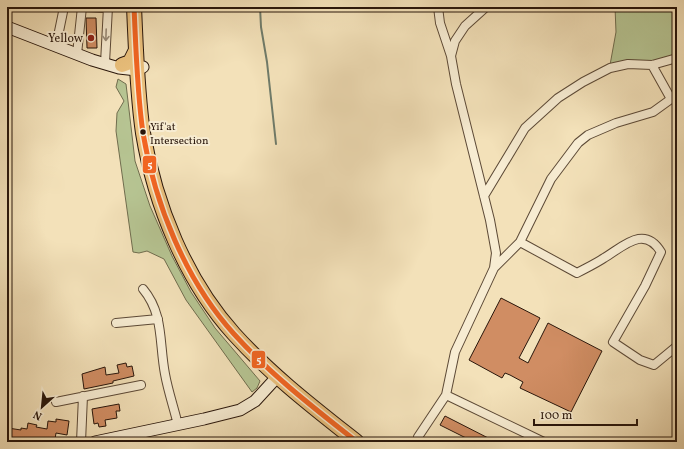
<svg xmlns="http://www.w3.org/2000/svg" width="684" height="449" font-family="Vollkorn,serif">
	<rect width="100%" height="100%" fill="#f3e1b9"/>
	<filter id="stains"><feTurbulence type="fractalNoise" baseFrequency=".005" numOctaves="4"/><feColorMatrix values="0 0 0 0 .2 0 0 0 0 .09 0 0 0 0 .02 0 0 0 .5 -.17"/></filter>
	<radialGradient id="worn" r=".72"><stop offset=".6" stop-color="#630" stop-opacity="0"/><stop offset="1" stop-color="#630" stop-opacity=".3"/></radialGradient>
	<path fill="#b6c492" stroke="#706d4e" d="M615,7H677V56L638,66L610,65L616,32Z
		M118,79L126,84L135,161L150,206L172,256L191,292L215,328L260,381L257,388L252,392L186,300L164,259L147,251L139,253L133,252L116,131L117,113L124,101L116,87Z"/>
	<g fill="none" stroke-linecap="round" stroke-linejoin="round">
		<path stroke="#6f7b6a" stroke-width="2" d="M260,7L261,27L267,62L276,144"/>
	</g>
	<path fill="#d08d63" stroke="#29160b" d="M86,18H96L97,48H87Z
		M501,298L540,318L519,358L528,363L548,323L602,351L571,412L520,388L523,382L510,375L505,373L502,378L469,360Z
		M126,363L127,367L132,366L134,376L113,381V383L84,389L82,374L105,367L106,375L119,373L117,365Z
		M119,404L120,411H116L117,418L105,420L106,426L99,427L98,423L94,424L92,409Z
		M445,416L496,442H474L440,425Z
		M56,419L69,421L67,435L56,433L55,439L47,438V441L34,439V441H29V442H7L8,428L21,430V428L27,429L28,423L37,425L36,427L47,429L48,421L56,422Z"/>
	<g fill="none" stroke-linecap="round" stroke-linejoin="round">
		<g stroke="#5c4936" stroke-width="10">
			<path id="street" d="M438,7L440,23L451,56
				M486,7L465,26L455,41L451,56L456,84L490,220L496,253L494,268L455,352L446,395L544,442
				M56,46L64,7
				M77,54L82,7L107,8
				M105,63L108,7
				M484,196L525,128L558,98L583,82L610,68L628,64L652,65L677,58
				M520,242L577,273C586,268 595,264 604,258C623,247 644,224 661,252L645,286L613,342L640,360L654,365L677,346
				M494,268L520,242L551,179L578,143L588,135L616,123L653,112L671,99L652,65
				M143,289C164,314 159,343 165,374C168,391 174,408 178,425
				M116,323L158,319
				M56,402L141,385
				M418,437L446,395
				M81,442L83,396"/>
		</g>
		<g stroke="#29160b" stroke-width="13">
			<path id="secondary" d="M7,27L92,60L119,68L137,70L143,67
				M95,442L204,419L240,410L255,401L277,377"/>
		</g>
		<g stroke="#29160b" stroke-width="16">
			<path id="highway" d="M134,7C136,49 137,92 143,133C155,205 186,281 234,334C271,375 314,408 357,442
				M122,65L130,62L136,50"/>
		</g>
		<use href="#street" stroke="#f7ecd2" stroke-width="8"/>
		<use href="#secondary" stroke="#f7ecd2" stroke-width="11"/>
		<use href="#highway" stroke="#eac07c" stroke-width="14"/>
		<g stroke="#f7ecd2" stroke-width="8">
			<path id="bus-1" d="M134,7C136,49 137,92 143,133C155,205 186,281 234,334C271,375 314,408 357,442"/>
		</g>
		<use href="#bus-1" stroke="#f26522" stroke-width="5"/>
	</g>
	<defs><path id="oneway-shaft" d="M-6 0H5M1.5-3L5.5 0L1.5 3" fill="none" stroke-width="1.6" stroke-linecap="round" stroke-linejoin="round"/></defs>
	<use stroke="#9a8c78" href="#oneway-shaft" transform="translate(106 35) rotate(92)"/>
	<circle fill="#8f2418" stroke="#f7ecd2" stroke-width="1.5" cx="91" cy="38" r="4"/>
	<circle fill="#29160b" stroke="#f7ecd2" stroke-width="1.5" cx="143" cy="132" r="3.5"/>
	<g text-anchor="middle" stroke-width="4" stroke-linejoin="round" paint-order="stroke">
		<g font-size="11" fill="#29160b" stroke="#f7ecd2" text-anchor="start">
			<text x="150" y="130">Yif'at<tspan x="150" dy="14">Intersection</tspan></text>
		</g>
		<g font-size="12" fill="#29160b" stroke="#f7ecd2" text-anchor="end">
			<text x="83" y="42">Yellow</text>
		</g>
	</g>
	<g stroke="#f7ecd2" stroke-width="1.5">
		<rect x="142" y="155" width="15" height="19" rx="4" fill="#f26522"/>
		<rect x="251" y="350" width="15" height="19" rx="4" fill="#f26522"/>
	</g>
	<g font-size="11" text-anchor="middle" font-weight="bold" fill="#fff">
		<text x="150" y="168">5</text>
		<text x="259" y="363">5</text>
	</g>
	<rect width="684" height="449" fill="none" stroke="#f3e1b9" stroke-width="24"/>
	<rect x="8" y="8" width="668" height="433" fill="none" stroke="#29160b" stroke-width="2"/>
	<rect x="12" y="12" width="660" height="425" fill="none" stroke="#29160b"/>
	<g transform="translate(42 407) rotate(207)" stroke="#f7ecd2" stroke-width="3" paint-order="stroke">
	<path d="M0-3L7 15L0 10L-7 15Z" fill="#29160b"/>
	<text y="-6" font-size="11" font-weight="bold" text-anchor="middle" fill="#29160b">N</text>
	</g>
	<path d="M534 419v6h103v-6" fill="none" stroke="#29160b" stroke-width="2"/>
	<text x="540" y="419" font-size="12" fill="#29160b" stroke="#f7ecd2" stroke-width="3" paint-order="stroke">100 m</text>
	<rect width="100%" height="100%" filter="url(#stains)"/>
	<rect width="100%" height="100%" fill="url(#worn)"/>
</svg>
